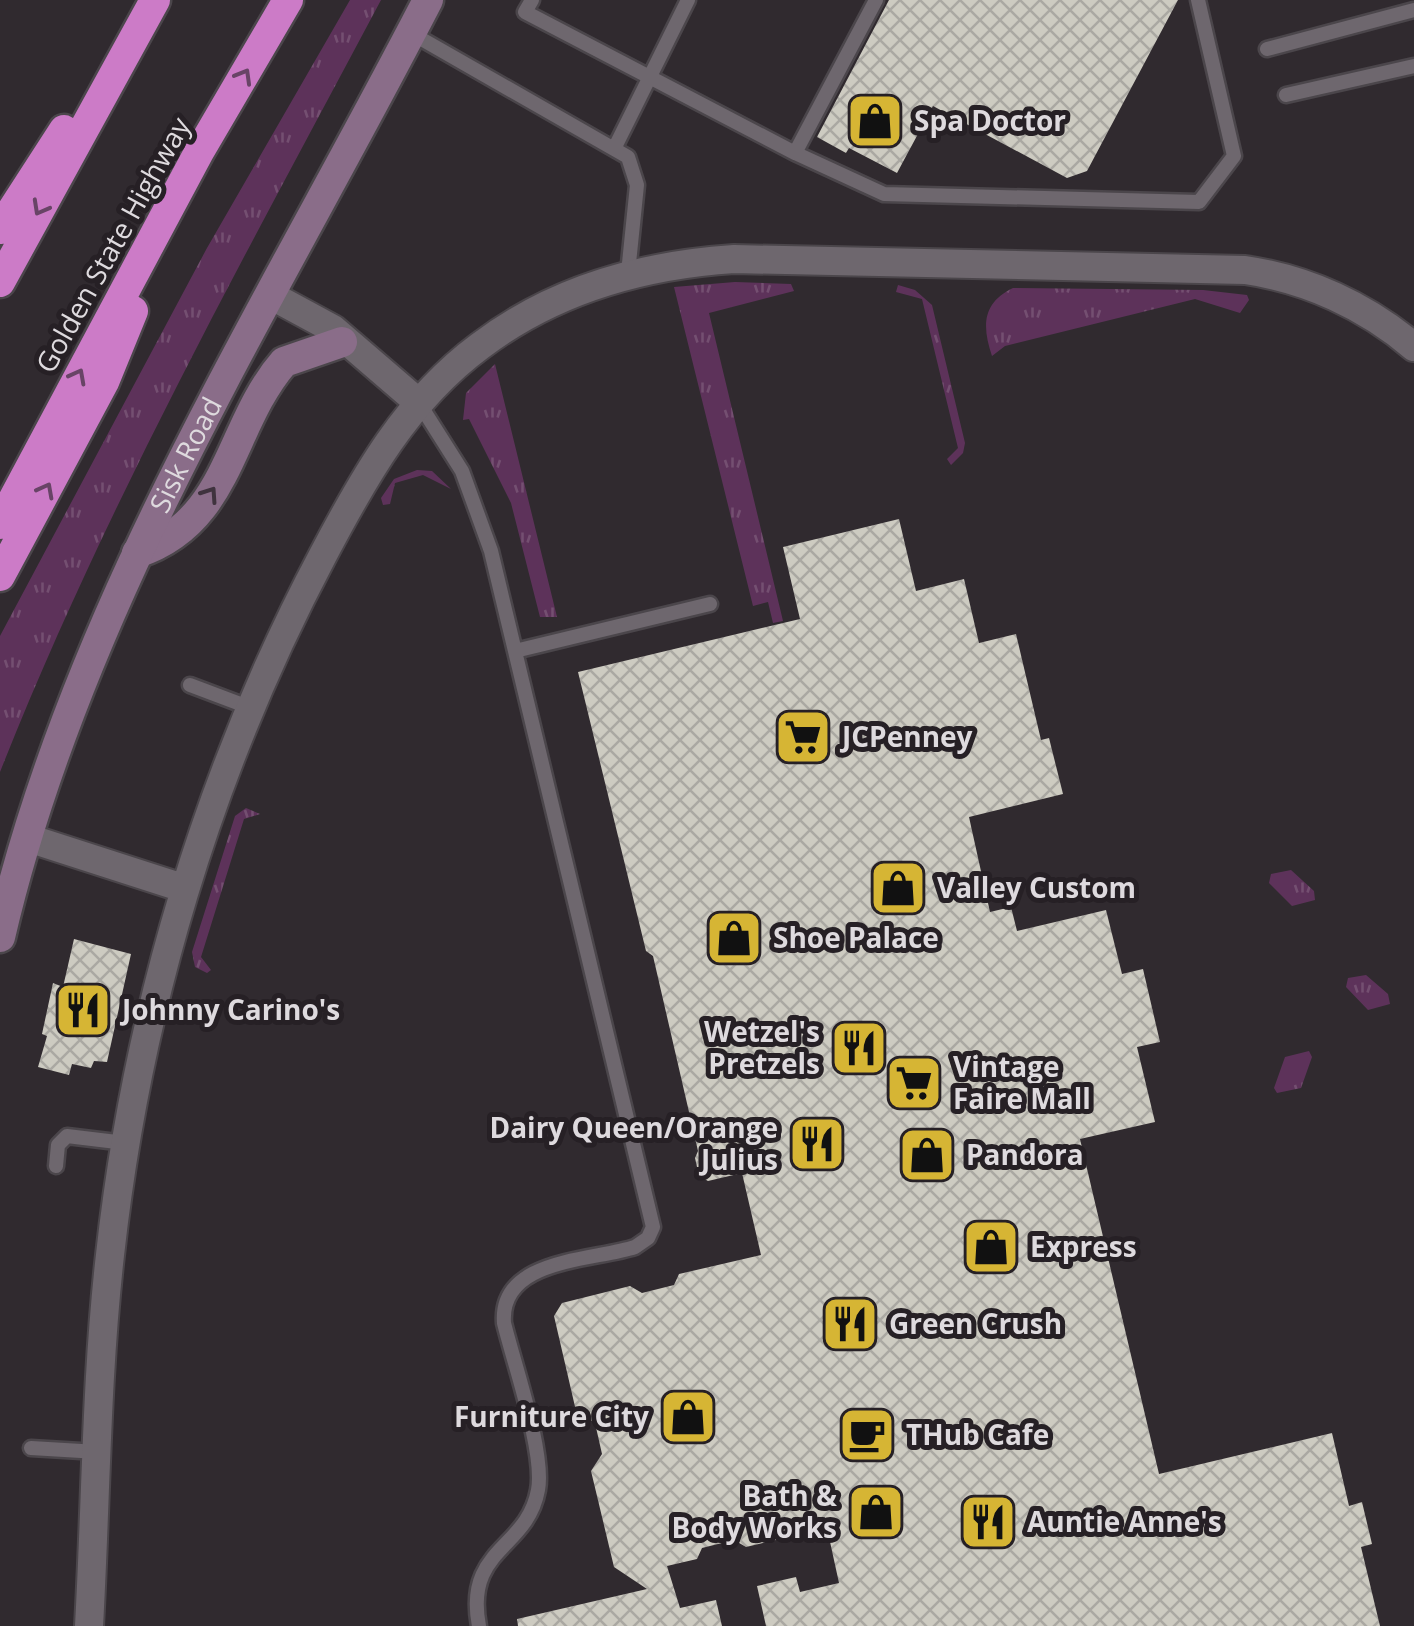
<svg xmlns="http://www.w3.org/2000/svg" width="1414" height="1626" font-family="'Open Sans',sans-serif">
	<defs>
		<pattern id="grass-tufts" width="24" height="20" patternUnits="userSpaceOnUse" patternTransform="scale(2.5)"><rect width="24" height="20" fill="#5d325a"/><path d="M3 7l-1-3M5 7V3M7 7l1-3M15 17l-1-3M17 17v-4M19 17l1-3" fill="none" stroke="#744f71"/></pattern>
		<pattern id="building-cross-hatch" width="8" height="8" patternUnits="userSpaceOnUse" patternTransform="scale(2.5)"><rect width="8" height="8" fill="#cdcbc1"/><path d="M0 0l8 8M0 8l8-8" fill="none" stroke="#aaa8a2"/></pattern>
	</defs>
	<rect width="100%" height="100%" fill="#302a2f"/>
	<path fill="url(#grass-tufts)" d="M350,0H381C246,254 106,504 0,772V636L207,248Z
		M735,282L791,284L794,291L709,313L783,621L773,623L768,602L753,606L674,287Z
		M898,285L915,290L932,305L965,443L963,453L951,465L947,459L958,448L922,299L896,292Z
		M1013,288L1203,290L1247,295L1249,300L1240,313L1195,299L1005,346L992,356C982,326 982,303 1013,288Z
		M495,364L557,617H540L511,503L469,419L463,420L466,393Z
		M417,470L432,471L451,489L423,475L395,483L390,504L383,505L381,498L394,479Z
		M246,808L260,814L244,819L201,957L211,970L207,973L195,967L192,952L235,816Z
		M1291,870L1314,891L1315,900L1292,906L1269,883L1271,874Z
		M1366,975L1388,994L1390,1004L1368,1010L1346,987L1348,978Z
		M1309,1051L1312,1057L1301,1088L1277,1093L1274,1088L1285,1057Z"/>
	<path fill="url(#building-cross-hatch)" d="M889,0H1178L1087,171L1067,178L933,106L897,173L849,148L846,153L817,137Z
		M899,519L916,591L964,579L979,643L1016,634L1041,740L1049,738L1063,794L969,817L990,912L1011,907L1017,931L1106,910L1122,974L1143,969L1160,1042L1137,1047L1155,1122L1080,1139L1159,1474L1332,1433L1349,1506L1362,1502L1372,1544L1361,1547L1380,1626H766L757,1586L796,1577L800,1592L839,1583L827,1528L746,1547L734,1540L702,1548L697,1559L667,1566L680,1608L716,1600L722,1626H518L517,1619L647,1589L614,1567L591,1471L602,1454L595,1423L576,1411L554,1316L562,1303L630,1286L642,1293L674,1285L679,1274L761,1255L742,1173L708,1181L699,1176L695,1158L698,1151L653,956L646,951L578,672L800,619L783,547Z
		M74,939L131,954L107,1062L94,1061L91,1068L72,1064L69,1075L38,1067L47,1036L42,1034L53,983L63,987Z"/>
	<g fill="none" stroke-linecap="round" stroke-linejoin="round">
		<g stroke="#4b464b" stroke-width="19">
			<path id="lane" d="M532,0L525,12L795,153L884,194L1199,202L1234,156L1198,0
				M411,33L628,157L637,185L628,273
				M1267,49L1414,10
				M1286,95L1414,66
				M614,149L688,0
				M795,153L876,0
				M419,403L462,471L491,551L653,1227L648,1238L635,1247C593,1261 499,1258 504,1323C514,1364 545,1453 538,1490C527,1550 464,1548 479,1626
				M515,651L710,604
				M190,685L251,708
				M56,1166L58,1145L67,1136L125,1143
				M31,1448L98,1452"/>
		</g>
		<g stroke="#4b464b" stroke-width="32">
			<path id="street" d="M272,296L333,329L419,403
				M28,838L183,888
				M89,1626C96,1502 96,1378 110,1255C137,1011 208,772 323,555C364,477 407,400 480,346C555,289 642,265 734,259L1245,270C1307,279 1366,306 1414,347"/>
		</g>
		<g stroke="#4b464b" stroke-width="35">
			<g id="secondary">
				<path d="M137,553C231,522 228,426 284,362L342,342"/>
				<path id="s1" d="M0,937C78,601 272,303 428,0"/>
			</g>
		</g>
		<g stroke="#4b464b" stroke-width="35">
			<path id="highway" d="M0,229L64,130
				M0,282L155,0
				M0,524L199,152L288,0
				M0,576L104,382L133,311"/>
		</g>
		<use href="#lane" stroke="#6e676e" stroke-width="14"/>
		<use href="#street" stroke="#6e676e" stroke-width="28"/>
		<use href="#secondary" stroke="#8a6d89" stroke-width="30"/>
		<use href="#highway" stroke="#cc7bc7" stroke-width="30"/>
	</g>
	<defs><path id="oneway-chevron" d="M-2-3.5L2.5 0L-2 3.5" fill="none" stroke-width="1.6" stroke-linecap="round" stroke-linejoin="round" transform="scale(2.5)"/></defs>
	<g stroke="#684466">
		<use href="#oneway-chevron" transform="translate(244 76) rotate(-60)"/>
		<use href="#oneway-chevron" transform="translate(40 208) rotate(119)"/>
		<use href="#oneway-chevron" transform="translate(78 376) rotate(-62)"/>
		<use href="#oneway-chevron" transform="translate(46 490) rotate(-62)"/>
	</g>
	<use stroke="#3f333e" href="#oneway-chevron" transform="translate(210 494) rotate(-56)"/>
	<defs>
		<g id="shop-square" transform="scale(2.875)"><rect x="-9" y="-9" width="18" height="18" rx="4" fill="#d6b534" stroke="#262025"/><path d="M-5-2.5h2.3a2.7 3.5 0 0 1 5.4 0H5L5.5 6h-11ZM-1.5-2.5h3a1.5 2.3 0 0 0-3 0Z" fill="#111"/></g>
		<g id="supermarket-square" transform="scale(2.875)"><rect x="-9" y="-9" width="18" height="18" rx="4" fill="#d6b534" stroke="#262025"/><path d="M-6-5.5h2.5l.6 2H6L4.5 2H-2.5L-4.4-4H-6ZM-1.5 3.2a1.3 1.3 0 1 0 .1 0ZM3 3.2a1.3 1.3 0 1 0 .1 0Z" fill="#111"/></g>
		<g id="restaurant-square" transform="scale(2.875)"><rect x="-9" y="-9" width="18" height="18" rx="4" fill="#d6b534" stroke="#262025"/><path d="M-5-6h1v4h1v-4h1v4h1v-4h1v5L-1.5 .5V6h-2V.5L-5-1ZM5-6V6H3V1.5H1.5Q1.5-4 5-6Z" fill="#111"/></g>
		<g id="cafe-square" transform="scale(2.875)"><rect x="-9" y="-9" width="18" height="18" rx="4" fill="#d6b534" stroke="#262025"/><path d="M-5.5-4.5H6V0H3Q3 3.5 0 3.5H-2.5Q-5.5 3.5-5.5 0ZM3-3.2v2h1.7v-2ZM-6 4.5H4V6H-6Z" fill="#111"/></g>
	</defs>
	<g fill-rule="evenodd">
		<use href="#shop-square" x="875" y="121"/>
		<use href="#supermarket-square" x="803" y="737"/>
		<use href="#shop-square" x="898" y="888"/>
		<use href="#shop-square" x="734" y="938"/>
		<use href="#restaurant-square" x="83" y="1010"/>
		<use href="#restaurant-square" x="859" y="1048"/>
		<use href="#supermarket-square" x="914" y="1083"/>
		<use href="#restaurant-square" x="817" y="1144"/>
		<use href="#shop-square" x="927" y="1155"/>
		<use href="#shop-square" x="991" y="1247"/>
		<use href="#restaurant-square" x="850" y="1324"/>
		<use href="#shop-square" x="688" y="1417"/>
		<use href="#cafe-square" x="867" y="1435"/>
		<use href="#shop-square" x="876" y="1512"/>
		<use href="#restaurant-square" x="988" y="1522"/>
	</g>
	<g text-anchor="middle" stroke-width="10" stroke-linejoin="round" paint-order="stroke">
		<g font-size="28" font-weight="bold" fill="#dedade" stroke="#262025" text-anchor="start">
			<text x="914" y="131">Spa Doctor</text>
			<text x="842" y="747">JCPenney</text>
			<text x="937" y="898">Valley Custom</text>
			<text x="773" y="948">Shoe Palace</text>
			<text x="122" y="1020">Johnny Carino's</text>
			<text x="820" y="1042" text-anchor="end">Wetzel's<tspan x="820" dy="32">Pretzels</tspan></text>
			<text x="953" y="1077">Vintage<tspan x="953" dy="32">Faire Mall</tspan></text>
			<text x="778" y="1138" text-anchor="end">Dairy Queen/Orange<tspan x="778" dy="32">Julius</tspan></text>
			<text x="966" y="1165">Pandora</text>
			<text x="1030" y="1257">Express</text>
			<text x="889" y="1334">Green Crush</text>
			<text x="649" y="1427" text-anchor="end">Furniture City</text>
			<text x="906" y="1445">THub Cafe</text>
			<text x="837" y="1506" text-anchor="end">Bath &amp;<tspan x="837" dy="32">Body Works</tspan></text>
			<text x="1027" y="1532">Auntie Anne's</text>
		</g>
		<g font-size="28" fill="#dedade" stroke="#262025">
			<text transform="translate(113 245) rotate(-61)" y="10">Golden State Highway</text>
			<text dy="10" stroke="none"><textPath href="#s1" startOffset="518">Sisk Road</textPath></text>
		</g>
	</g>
</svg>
